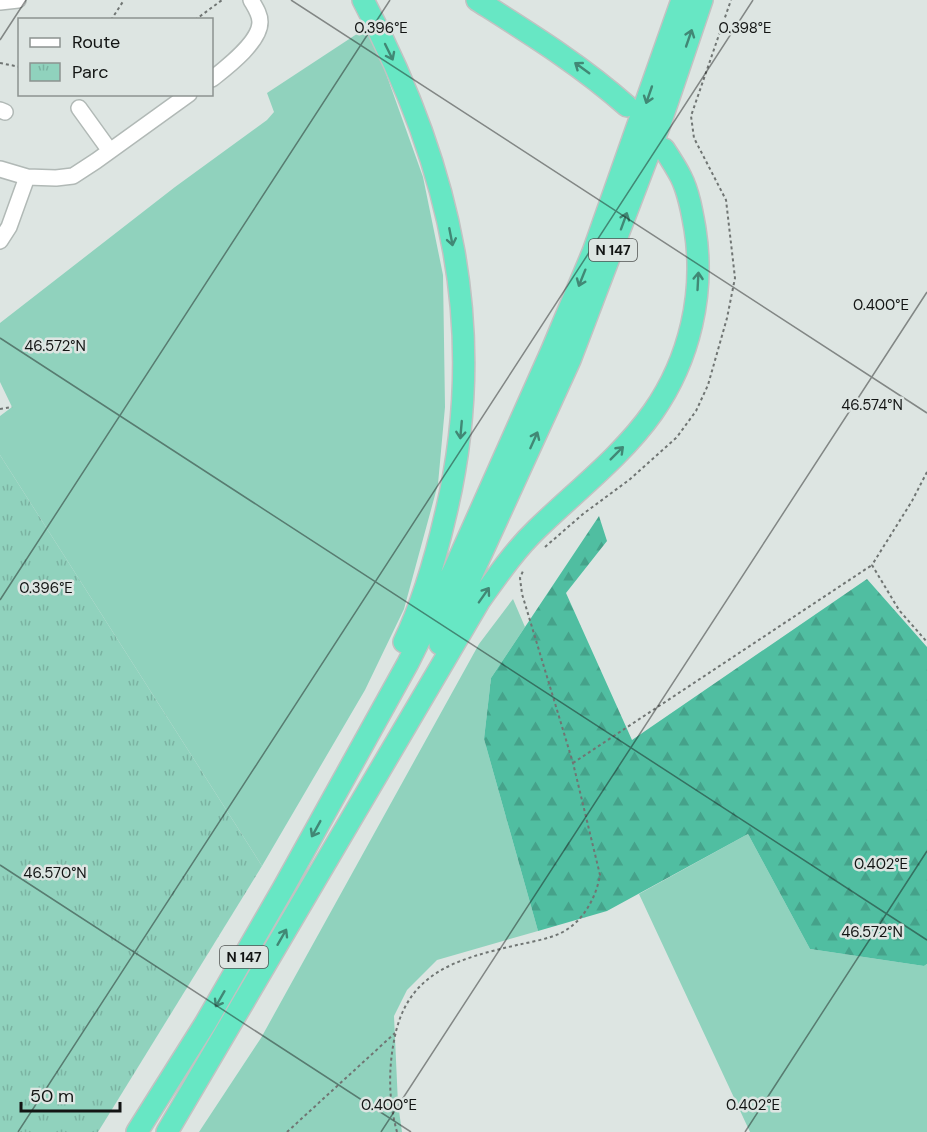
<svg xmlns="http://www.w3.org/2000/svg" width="927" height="1132" font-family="'DM Sans',sans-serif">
	<defs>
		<pattern id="forest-firs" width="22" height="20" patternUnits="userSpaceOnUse" patternTransform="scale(1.5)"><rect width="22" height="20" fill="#50bea1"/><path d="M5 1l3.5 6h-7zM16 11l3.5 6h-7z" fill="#45a28a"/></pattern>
		<pattern id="park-tufts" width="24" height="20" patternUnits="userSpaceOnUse" patternTransform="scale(1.5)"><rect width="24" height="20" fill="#90d2bd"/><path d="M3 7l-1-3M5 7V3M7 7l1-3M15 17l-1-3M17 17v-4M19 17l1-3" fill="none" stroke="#7bb3a2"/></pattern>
	</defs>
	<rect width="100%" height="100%" fill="#dde5e2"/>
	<path fill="#90d2bd" d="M369,26L423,177L443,275L445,407L438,484L404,609L365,690L262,866L0,455V416L12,407L0,382V323L175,187L267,120L274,112L267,93Z
		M513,599L525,627L491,678L484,739L538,931L437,960L407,990L394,1016L398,1104L402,1132H199L261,1038L479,644Z
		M748,834L810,949L924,966L927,964V1132H750L639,894Z"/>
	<path fill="url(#forest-firs)" d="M599,516L607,541L566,593L632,740L867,579L927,647V964L924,966L810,949L748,834L607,911L538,931L484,739L491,678Z"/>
	<path fill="url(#park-tufts)" d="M0,455L262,866L98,1132H0Z"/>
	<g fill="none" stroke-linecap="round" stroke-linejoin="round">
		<g stroke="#b1b9b6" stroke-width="18">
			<path id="minor" d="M0,2L18,0
				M212,79C227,67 260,42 260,22C260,14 255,7 251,0
				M79,108L110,151
				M0,110L5,112
				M0,169L27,177L56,178L73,176L96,161L189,94
				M0,241L9,227L27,177"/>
		</g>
		<g stroke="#c2c2c2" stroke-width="24">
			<path id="highway" d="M363,0C451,166 490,332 445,517C435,560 423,602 404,642
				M477,0C529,33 581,65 627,106
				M440,644L570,360L660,124L702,0
				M137,1132L205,1024L284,887L408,663L454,570L552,350L593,252L682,0
				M167,1132L480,600C498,575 515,550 537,529C576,491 622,456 653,412C690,359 705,293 695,229C692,212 689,193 681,177C676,167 670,158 664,149"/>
		</g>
		<path stroke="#707573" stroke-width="2" stroke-dasharray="3 3" stroke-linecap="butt" d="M111,20L124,0
			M195,20L222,0
			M0,63L20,67
			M0,409L12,407
			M927,472L912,501L872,565L899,610L927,642
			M545,547L583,514L629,480L677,437L696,411L708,385L727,318L735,278L726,200L694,138L691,116L731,0
			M573,763L872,565
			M287,1132L395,1033
			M397,1132C389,1103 388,1071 394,1041C406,972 457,959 517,945C531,942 548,939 561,933C583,922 596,898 600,875L573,763L522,594L520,578L523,571"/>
		<use href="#minor" stroke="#fff" stroke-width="15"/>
		<use href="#highway" stroke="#67e7c4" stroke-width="21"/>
	</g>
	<defs><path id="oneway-shaft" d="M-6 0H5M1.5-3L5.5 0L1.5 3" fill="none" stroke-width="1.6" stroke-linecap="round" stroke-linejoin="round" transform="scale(1.5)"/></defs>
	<g stroke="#418875">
		<use href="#oneway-shaft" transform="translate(689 38) rotate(-71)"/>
		<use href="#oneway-shaft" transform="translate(389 52) rotate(64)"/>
		<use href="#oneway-shaft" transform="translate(582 68) rotate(-144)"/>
		<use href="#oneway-shaft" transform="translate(649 95) rotate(109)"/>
		<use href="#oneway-shaft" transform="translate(624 221) rotate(-70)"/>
		<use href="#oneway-shaft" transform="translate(451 237) rotate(79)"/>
		<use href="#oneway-shaft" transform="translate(582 278) rotate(112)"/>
		<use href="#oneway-shaft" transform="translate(698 281) rotate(-87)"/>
		<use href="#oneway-shaft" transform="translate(461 430) rotate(95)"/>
		<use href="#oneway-shaft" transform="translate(534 440) rotate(-66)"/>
		<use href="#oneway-shaft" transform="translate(617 453) rotate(-45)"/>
		<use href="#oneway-shaft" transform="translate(484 595) rotate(-55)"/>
		<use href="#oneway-shaft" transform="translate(316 829) rotate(119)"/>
		<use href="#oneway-shaft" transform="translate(282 937) rotate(-60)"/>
		<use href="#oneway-shaft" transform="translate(220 999) rotate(120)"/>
	</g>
	<path fill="none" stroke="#131514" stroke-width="1.5" stroke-opacity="0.45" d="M291,0L927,413M0,40L26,0M0,338L927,940M0,600L390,0M0,865L411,1132M18,1132L753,0M381,1132L927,292M745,1132L927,851"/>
	<g text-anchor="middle" stroke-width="5" stroke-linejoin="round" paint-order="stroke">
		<g fill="#dde5e2" stroke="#505352" stroke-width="1.5">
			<rect x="589" y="239" width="48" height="22" rx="4.5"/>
			<rect x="220" y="946" width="48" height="22" rx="4.5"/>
		</g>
		<g font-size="14" font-weight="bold" fill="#131514">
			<text x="613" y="255">N 147</text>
			<text x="244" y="962">N 147</text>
		</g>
	</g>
	<g font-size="15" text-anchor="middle" fill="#131514" stroke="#dde5e2" stroke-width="5" stroke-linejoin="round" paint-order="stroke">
		<text x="381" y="33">0.396°E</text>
		<text x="745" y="33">0.398°E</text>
		<text x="881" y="310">0.400°E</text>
		<text x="55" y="351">46.572°N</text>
		<text x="872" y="410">46.574°N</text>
		<text x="46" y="593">0.396°E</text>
		<text x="881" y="869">0.402°E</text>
		<text x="55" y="878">46.570°N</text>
		<text x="872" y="937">46.572°N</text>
		<text x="389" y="1110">0.400°E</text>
		<text x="753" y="1110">0.402°E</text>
	</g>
	<rect x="18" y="18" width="195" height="78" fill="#dde5e2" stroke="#8c9290" stroke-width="1.5"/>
	<rect x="30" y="38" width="30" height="9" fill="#ffffff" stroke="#8c9290" stroke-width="1.5"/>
	<text x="72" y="48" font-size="18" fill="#131514">Route</text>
	<rect x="30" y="63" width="30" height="18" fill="url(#park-tufts)" stroke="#8c9290" stroke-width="1.5"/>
	<text x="72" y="78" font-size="18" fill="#131514">Parc</text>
	<path d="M21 1102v9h99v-9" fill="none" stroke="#131514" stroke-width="3"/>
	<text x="30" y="1102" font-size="18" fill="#131514" stroke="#dde5e2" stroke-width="4.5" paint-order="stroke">50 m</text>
</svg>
